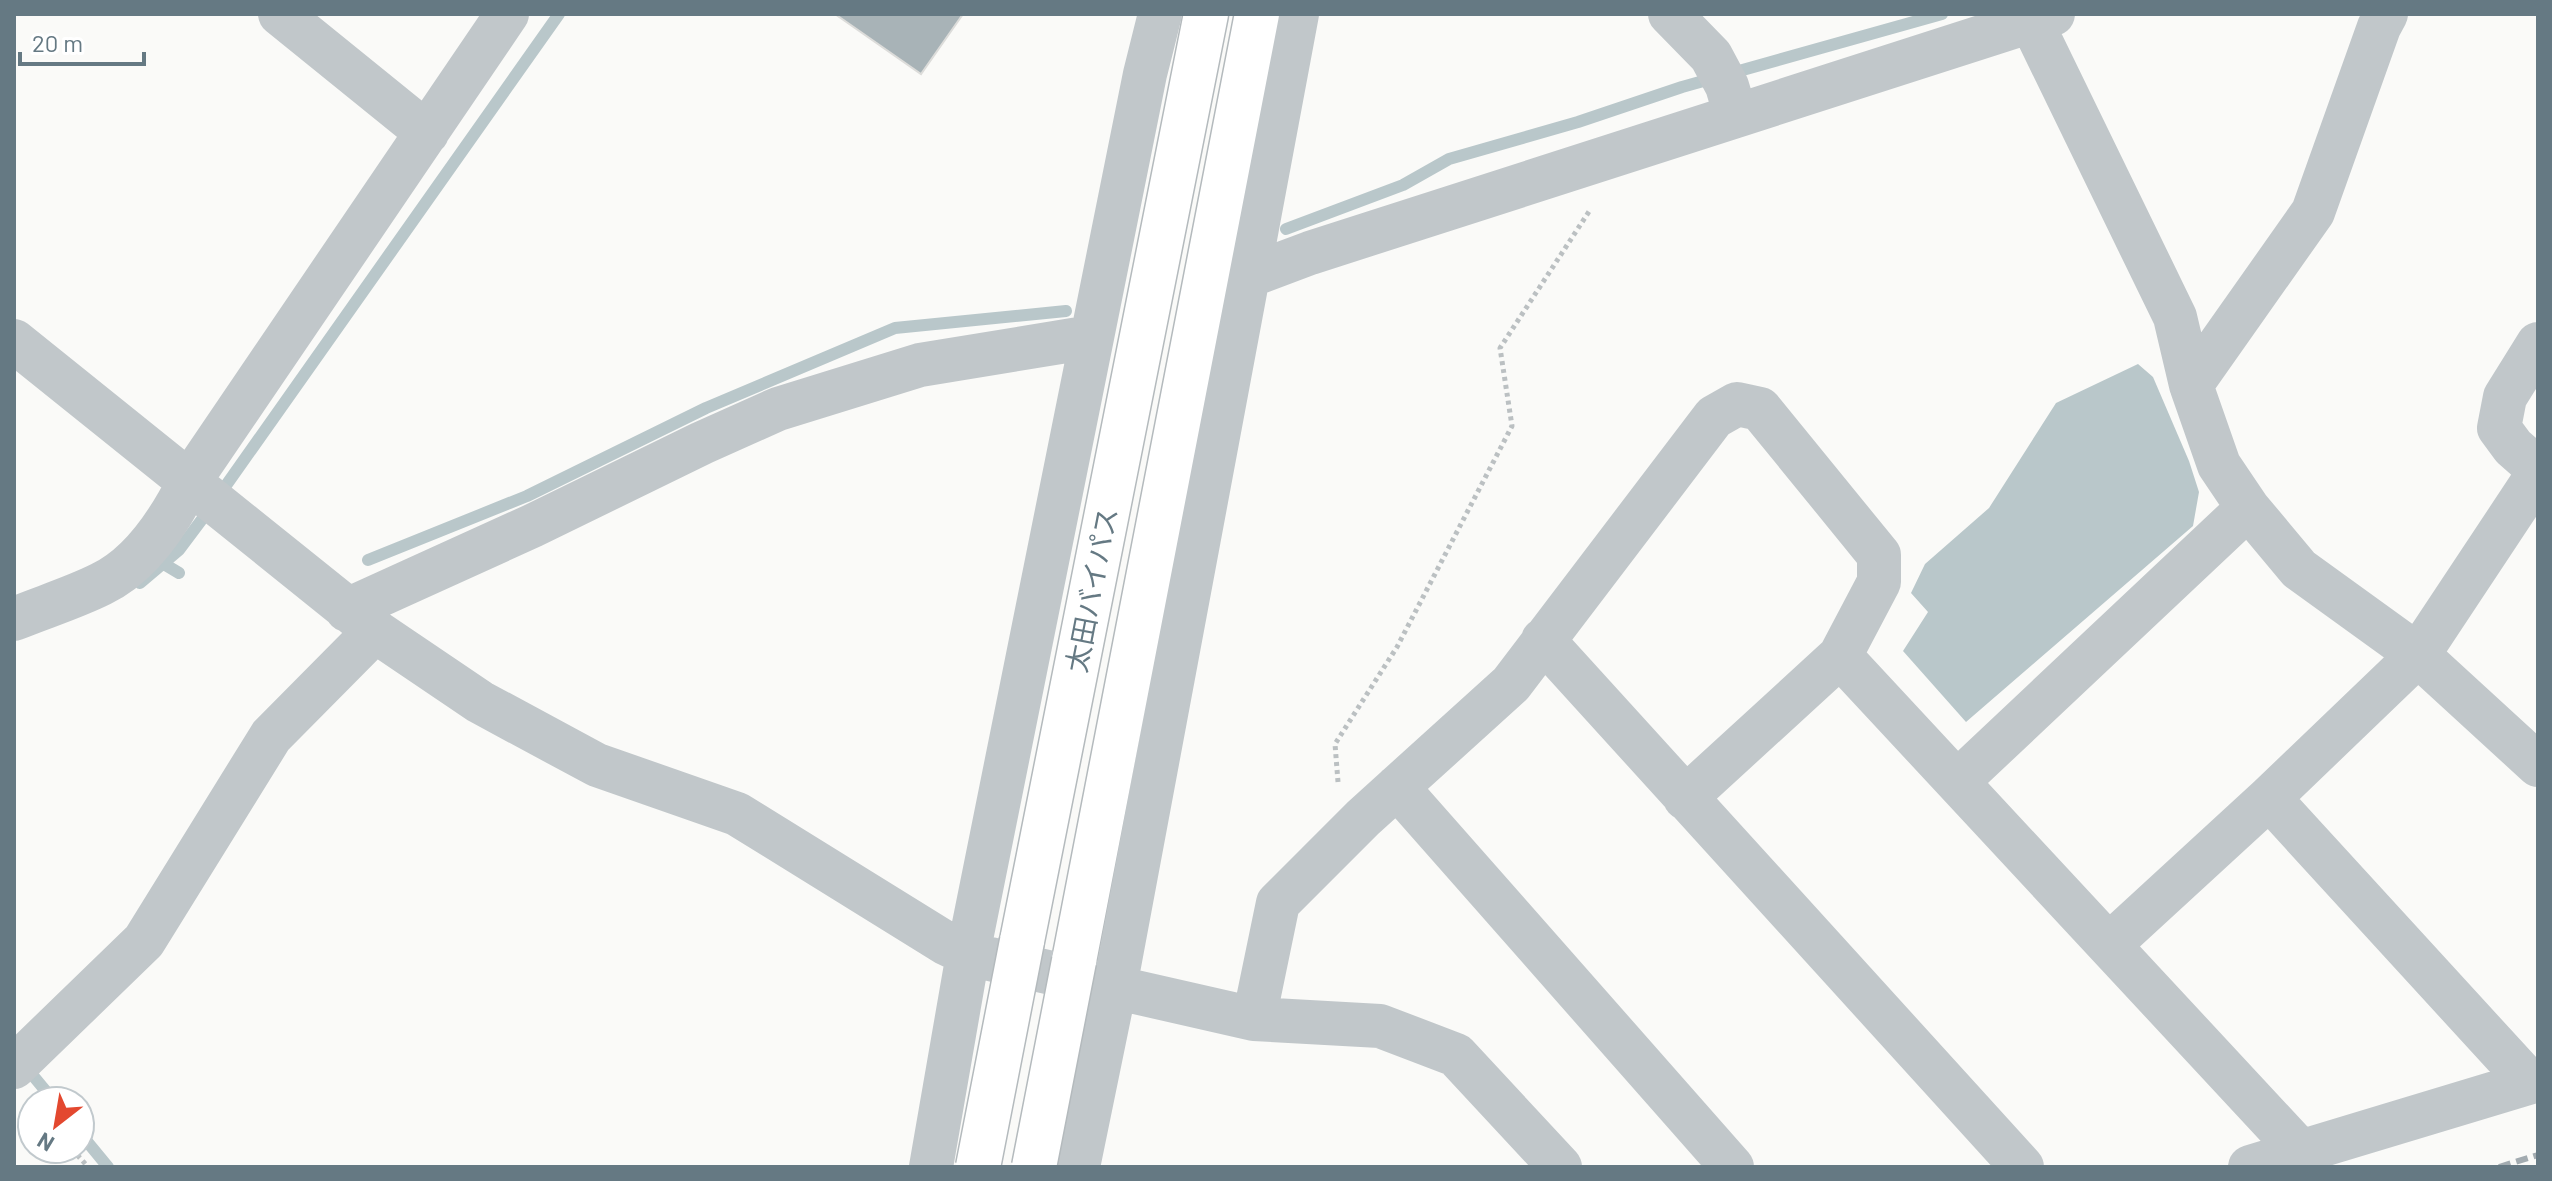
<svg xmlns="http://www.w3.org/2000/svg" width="2552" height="1181" font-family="Barlow,'Noto Sans JP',sans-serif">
	<rect width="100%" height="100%" fill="#fafaf8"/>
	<path fill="#b9c7ca" d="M2138,364L2153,377L2189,461L2199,492L2193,526L1966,722L1903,651L1928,612L1911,593L1925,564L1989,508L2056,403Z"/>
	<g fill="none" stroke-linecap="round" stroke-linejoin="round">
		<path stroke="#b9c7ca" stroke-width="12" d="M1286,229L1403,185L1449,159L1578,122L1682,87L1942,14
			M368,560L527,496L706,408L895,328L1066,311
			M164,564L179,573
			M140,583L179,550L203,518L559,14
			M25,1066L54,1101
			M80,1133L108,1167"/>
	</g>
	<path fill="#a8b3b7" stroke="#dcdcda" stroke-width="2" d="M835,14H963L921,74Z"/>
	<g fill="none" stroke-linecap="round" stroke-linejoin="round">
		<g stroke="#b4babd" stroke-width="47">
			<path id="highway" d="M1022,941L1206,14
				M1074,961L1257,14"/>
		</g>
		<path stroke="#bbc0c2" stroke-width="5" stroke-dasharray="4 4" stroke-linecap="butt" d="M1338,782L1335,744L1397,647L1512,426L1500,348L1590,210
			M72,1149L88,1167"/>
		<path stroke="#c1c7ca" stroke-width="44" d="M280,14L427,133
			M1670,14L1711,56L1727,86L1736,116
			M2031,21L2175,317L2191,385L2219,465L2248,508L2299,569L2418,655L2538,765
			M1249,276L1310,253L2053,14
			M14,341L375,631L480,702L597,765L737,814L947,944L968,954L1254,1019L1380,1026L1456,1055L1560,1167
			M2538,344L2505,397L2499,428L2513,447L2538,469
			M2191,385L2313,212L2379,27L2386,14
			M347,610L532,526L702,443L778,409L920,365L1091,337
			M14,619C43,607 73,598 101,584C141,565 170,520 189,482L507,14
			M1543,640L2022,1167
			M1840,656L2301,1152
			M1958,781L2248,508
			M1397,787L1732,1167
			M2269,798L2529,1082
			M2109,945L2269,798L2418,655L2538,474
			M1254,1019L1278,903L1363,818L1511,684L1714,417L1737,404L1760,409L1879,555V582L1840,656L1685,798
			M14,1067L144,941L271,736L375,631
			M931,1167L968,954L1145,74L1160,14
			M1078,1167L1115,987L1297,14
			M2250,1167L2538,1080"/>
		<use href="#highway" stroke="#fff" stroke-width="44"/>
		<path stroke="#a2abb0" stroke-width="6" stroke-dasharray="12 6" stroke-linecap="butt" d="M2499,1167L2538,1155"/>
		<g stroke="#b4babd" stroke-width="47" stroke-linecap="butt">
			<path id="highway-bridge" d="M978,1167L1022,941
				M1034,1167L1074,961"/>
		</g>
		<use href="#highway-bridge" stroke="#fff" stroke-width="44"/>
	</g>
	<g text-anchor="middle" stroke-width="8" stroke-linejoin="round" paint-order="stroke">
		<g font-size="28" fill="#657983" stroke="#fff">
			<text transform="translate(1092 590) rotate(-79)" y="10">太田バイパス</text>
		</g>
	</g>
	<rect width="2552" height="1181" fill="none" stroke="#657983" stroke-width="32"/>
	<g transform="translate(56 1125) rotate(211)"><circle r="38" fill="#ffffff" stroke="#c1c9cd" stroke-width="2"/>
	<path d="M0-6L14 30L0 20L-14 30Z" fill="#e3482f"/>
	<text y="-12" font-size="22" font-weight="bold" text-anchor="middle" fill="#657983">N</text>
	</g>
	<path d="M20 52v12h124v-12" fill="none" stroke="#657983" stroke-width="4"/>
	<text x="32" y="52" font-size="24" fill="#657983" stroke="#ffffff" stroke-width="6" paint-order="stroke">20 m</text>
</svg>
